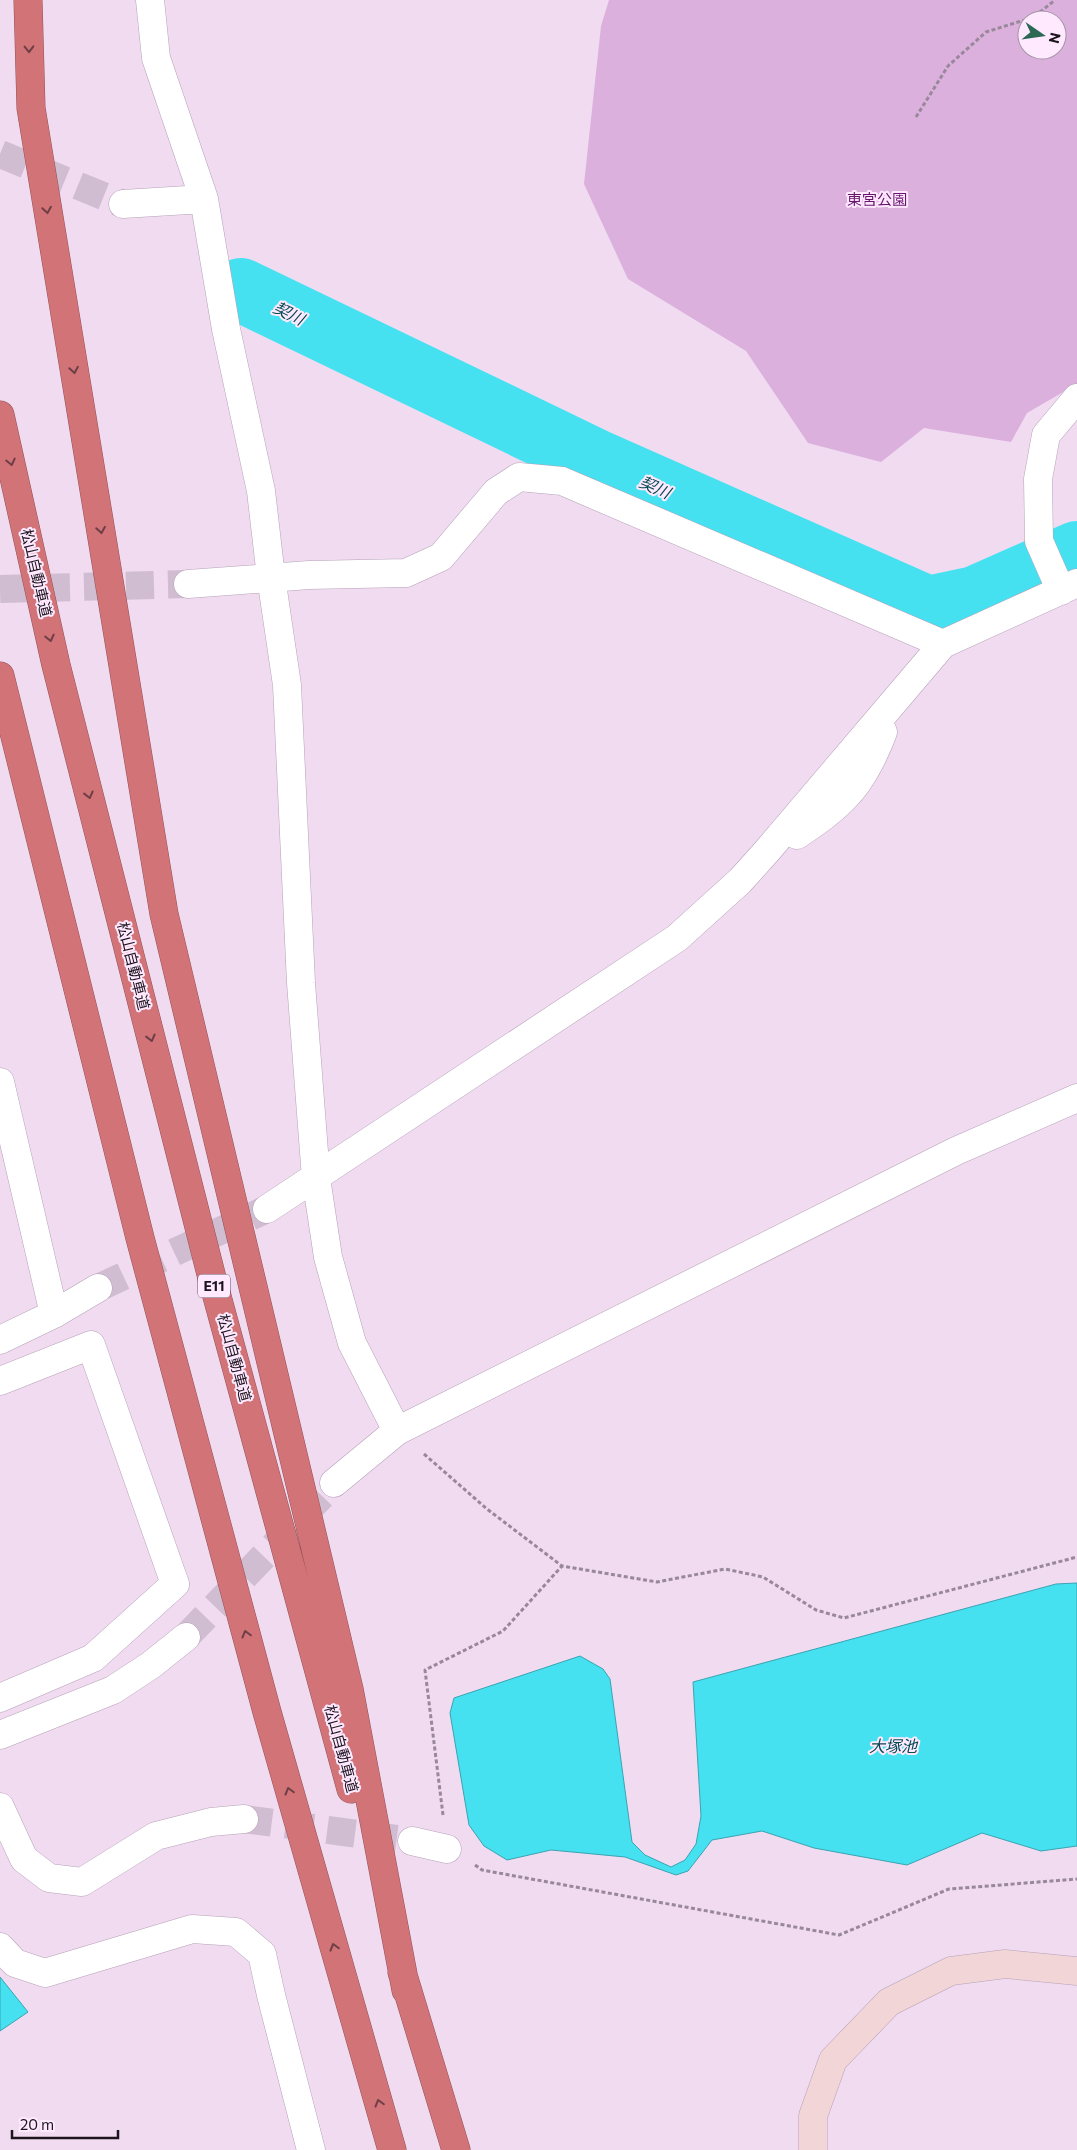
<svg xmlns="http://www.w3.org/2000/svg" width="1077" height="2150" font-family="Commissioner,'Noto Sans JP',sans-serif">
	<rect width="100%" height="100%" fill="#f0dbf1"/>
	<path fill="#dbb0dd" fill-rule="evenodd" d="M609,0H1077V384L1027,413L1011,442L924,428L881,462L808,443L746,351L628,279L584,184L601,26ZM1027,20H1057V50H1027Z"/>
	<path fill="#45e1f0" stroke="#39a4b1" d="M1077,1583V1846L1041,1851L982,1833L907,1865L814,1848L762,1831L712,1840L688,1871L676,1875L625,1857L551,1850L507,1860L484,1846L469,1825L450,1713L454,1698L580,1656L603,1669L610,1679L632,1842L645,1855L671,1867L685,1860L696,1844L701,1816L693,1682L1056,1584Z
		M0,1977L28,2012L0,2031Z"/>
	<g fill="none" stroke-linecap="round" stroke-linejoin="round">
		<path stroke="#45e1f0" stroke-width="64" d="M241,290L598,462L928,608L975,598L1077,553"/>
		<path stroke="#d0bdd1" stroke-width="28" stroke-dasharray="28 14" stroke-linecap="butt" d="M0,154L123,204
			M0,589L188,584
			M98,1288L267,1209
			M186,1637L334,1483
			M244,1819L412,1841"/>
		<g stroke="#b6a2b7" stroke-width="29">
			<path id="street" d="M150,0L156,58L204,199L226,329L261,491L271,577L287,685L301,983L316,1178L328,1257L352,1343L397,1431
				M123,204L204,199
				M188,584L309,575L406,573L441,557L496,492L519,477L562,481L943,644
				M1061,591L1039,541L1038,479L1046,435L1077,398
				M797,835C815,823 834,810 849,793C863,778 876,751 883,732
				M0,1082L54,1314
				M267,1209L677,938L740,881L767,851L943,644L1077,583
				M0,1340L54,1314L98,1288
				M0,1381L91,1345L175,1584L93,1658L0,1698
				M334,1483L397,1431L956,1151L1077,1098
				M0,1735L113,1690L151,1665L186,1637
				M0,1807L24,1859L49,1878L82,1882L156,1836L211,1822L244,1819
				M412,1841L447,1849
				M0,1947L15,1963L45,1973L192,1929L236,1932L262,1954L271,1995L311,2150"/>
		</g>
		<g stroke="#b6a2b7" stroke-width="29">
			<path id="secondary" d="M813,2150V2116L833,2060L889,2002L951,1971L1005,1964L1077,1971"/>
		</g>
		<g stroke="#935258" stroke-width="29">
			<path id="highway" d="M28,0L31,108L164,914L349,1689L406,1990
				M0,415L56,665L212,1278L351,1789
				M0,676L140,1238L267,1712L392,2150
				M402,1972L456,2150"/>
		</g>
		<path stroke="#988899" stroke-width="3" stroke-dasharray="4 2.5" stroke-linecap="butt" d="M916,117L948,66L986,32L1034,17L1055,0
			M424,1454L487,1509L562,1566L657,1582L725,1569L763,1577L816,1610L844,1618L1077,1557
			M443,1815L425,1670L503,1631L562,1566
			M475,1865L482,1870L839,1935L949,1889L1077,1879"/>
		<use href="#street" stroke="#fff" stroke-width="28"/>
		<use href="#secondary" stroke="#f2d5d6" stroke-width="28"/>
		<use href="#highway" stroke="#d27377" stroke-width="28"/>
	</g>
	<defs><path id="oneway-chevron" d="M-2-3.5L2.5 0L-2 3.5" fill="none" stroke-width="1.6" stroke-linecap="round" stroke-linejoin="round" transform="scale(1.25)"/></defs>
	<g stroke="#6e3f46">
		<use href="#oneway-chevron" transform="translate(29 49) rotate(89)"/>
		<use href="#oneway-chevron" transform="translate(47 210) rotate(81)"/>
		<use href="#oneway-chevron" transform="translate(74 370) rotate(81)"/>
		<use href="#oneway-chevron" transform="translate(11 462) rotate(77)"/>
		<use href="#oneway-chevron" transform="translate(101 530) rotate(81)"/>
		<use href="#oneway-chevron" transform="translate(50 638) rotate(77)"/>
		<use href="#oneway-chevron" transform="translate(89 795) rotate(76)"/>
		<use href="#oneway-chevron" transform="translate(151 1038) rotate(76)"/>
		<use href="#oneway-chevron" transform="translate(246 1634) rotate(-105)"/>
		<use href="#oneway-chevron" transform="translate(289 1791) rotate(-106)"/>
		<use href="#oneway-chevron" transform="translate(334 1947) rotate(-106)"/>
		<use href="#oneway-chevron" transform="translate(379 2103) rotate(-106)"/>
	</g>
	<g text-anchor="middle" stroke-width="4" stroke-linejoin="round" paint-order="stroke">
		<rect fill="#fee9ff" stroke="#605561" stroke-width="1" x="198" y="1274.5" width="32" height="23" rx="4"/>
		<g font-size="14" font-weight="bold" fill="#1d151d">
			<text x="214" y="1291">E11</text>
		</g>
		<g font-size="15" fill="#68146f" stroke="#fee9ff">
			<text x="877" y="205">東宮公園</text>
		</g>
		<g font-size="15" fill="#1d151d" stroke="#fee9ff">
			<text transform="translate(36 573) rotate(77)" y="5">松山自動車道</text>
			<text transform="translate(133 966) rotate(76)" y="5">松山自動車道</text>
			<text transform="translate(234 1358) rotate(75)" y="5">松山自動車道</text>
			<text transform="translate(341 1749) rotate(75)" y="5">松山自動車道</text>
		</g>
		<g font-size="16" font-style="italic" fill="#024a50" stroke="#fee9ff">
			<text transform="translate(289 313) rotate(26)" y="6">契川</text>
			<text transform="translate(655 487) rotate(24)" y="6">契川</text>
			<text x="893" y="1752">大塚池</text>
		</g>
	</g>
	<g transform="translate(1042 35) rotate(103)"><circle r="24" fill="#fee9ff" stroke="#a494a5"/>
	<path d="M0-4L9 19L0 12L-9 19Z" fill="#2b6955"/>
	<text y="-8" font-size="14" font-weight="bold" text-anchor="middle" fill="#1d151d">N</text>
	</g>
	<path d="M12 2130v8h106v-8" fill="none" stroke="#1d151d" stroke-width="2.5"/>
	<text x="20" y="2130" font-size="15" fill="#1d151d" stroke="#fee9ff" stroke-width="4" paint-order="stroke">20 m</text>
</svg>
